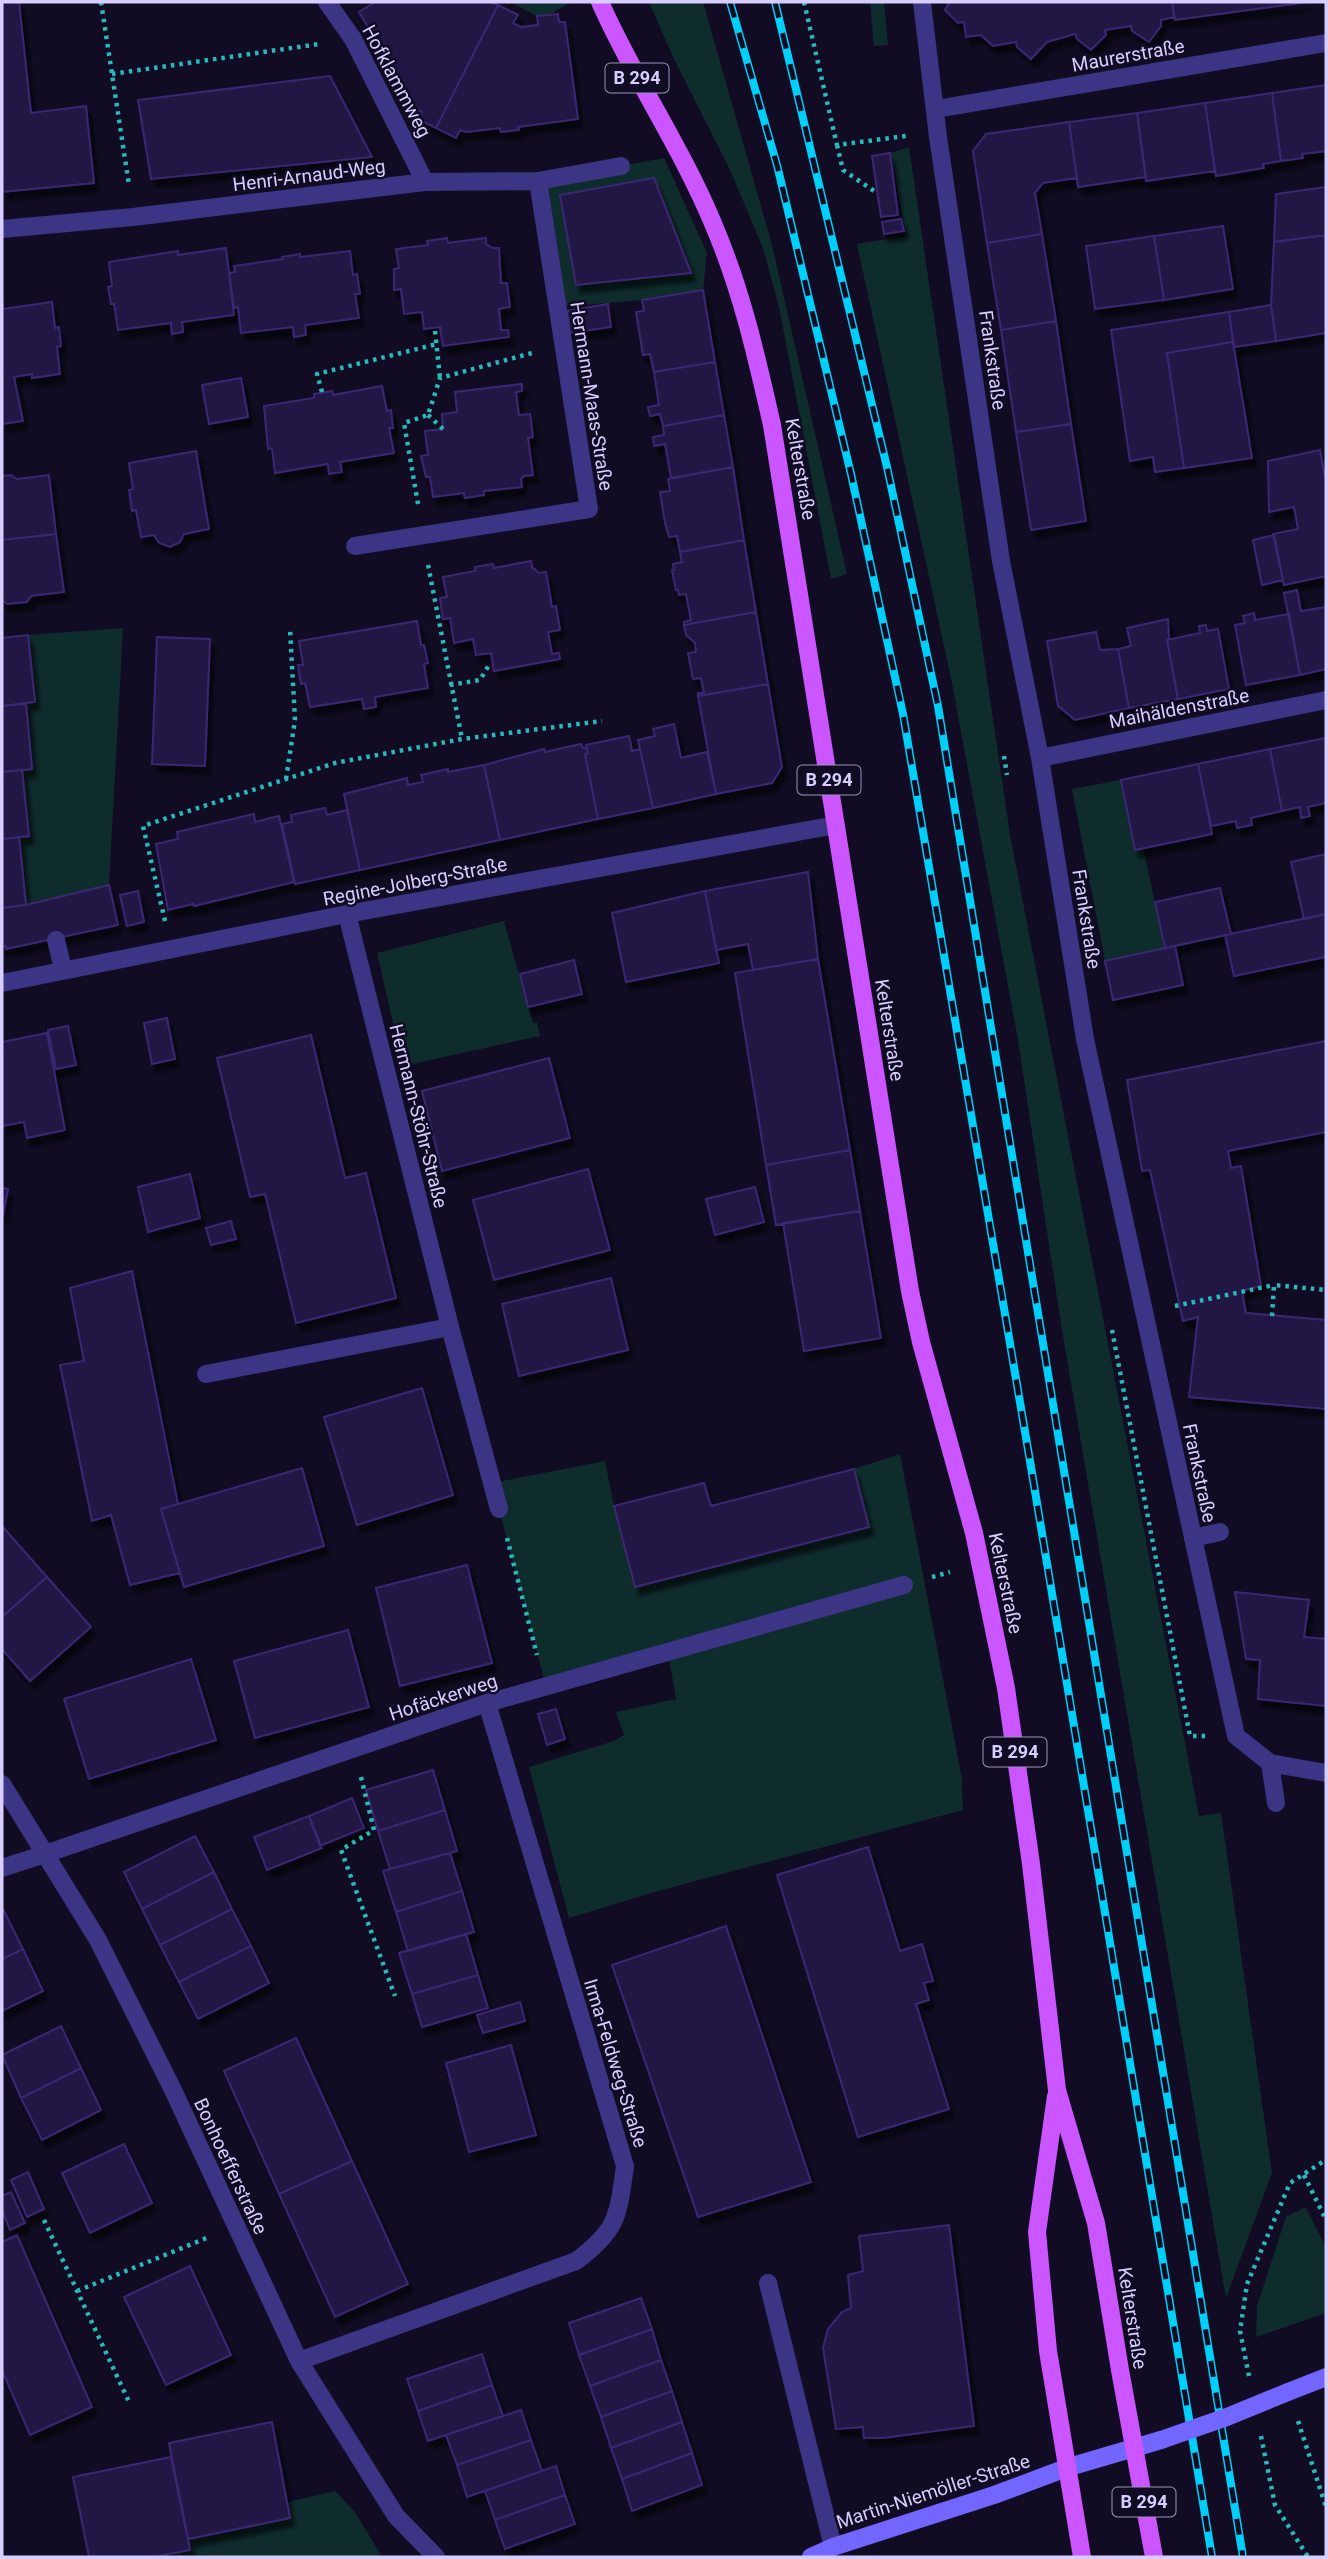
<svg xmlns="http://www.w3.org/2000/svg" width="1328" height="2559" font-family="Roboto,sans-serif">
	<defs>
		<filter id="shadow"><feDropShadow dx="4.5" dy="8" stdDeviation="2" flood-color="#0009"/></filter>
	</defs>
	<rect width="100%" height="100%" fill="#110c23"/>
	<path fill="#0f2c2d" d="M510,2H571L542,19Z
		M649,2H703L772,245L847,574L831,579L779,307L763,248L730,170L673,57Z
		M870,2H884L888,45L874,46Z
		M909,147L1010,835L1199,1816L1221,1813L1272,2173L1226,2298L1061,1324L1018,1040L952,683L857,244L906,236L891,153Z
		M664,158L707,253L703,290L642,300L557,307L538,181Z
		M123,628L109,885L26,905L19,837L29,836L22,770L32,769L26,704L35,702L28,635Z
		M1121,780L1135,849L1143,848L1165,948L1105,961L1072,789Z
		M508,920L504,922L533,1023L537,1022L540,1036L403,1066L377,953Z
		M900,1454L962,1779L963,1810L658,1891L569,1918L529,1767L614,1741L624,1735L616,1712L676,1699L668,1652L546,1686L492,1483L605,1461L614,1506L635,1587L869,1527L854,1469Z
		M1306,2207L1326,2248V2313L1256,2337L1257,2306L1286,2217Z
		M335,2491L355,2512L382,2557H153L189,2550L188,2539L290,2518L288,2502Z"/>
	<path fill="#231745" stroke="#3b2773" stroke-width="2" filter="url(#shadow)" d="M2,2H19L31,113L86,106L94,183L2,192Z
		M375,2H491L498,5L436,128L418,119L422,112L416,109L359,12Z
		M950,2H1172L1174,17L1161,20V26L1149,42L1132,31L1131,26L1105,30L1106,35L1091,50L1077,39L1075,34L1047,42L1031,59L1017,47L1016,42L993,46L981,35L966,37L964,22L958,23L945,10Z
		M1172,2H1309L1175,20Z
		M498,5L518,15L513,23L521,27L538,25L537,16L558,14L559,22H565L578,119L518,127L519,130L501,132L500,128L466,132L460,130L456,138L436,128Z
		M330,76L372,157L151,179L138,100Z
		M1326,85V151L1302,154L1303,158L1281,161L1272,93Z
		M1272,93L1281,161L1263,164L1264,168L1216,176L1205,103Z
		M1205,103L1215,171L1146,181L1137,113Z
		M1137,113L1146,177L1078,187L1069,122Z
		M1069,122L1077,178L1043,183L1035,193L1042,234L987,243L973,151L986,134Z
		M890,153L898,215L881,217L872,156Z
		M654,178L691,273L576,285L560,195Z
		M1326,187V235L1274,242L1276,194Z
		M901,219L904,231L884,234L882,222Z
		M1223,226L1233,289L1164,300L1154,236Z
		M1042,234L1056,321L1001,330L987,243Z
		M1326,235V333L1276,341L1271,305L1274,242Z
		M1154,236L1164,300L1095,309L1086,246Z
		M447,238L448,243L486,238V244L493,248H499L501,283H507L510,307L499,309L501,330H508L509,337L443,346L440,327L424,329L422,312L404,314L401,289L394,290V269L399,268L396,249L428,245L427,241Z
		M226,248L234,315L182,322L183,332L172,334L171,323L118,330L114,304H111L108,287L112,286L109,262L178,251V255Z
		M350,251L353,275L357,274L360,294H355L359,318L305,325L306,335L294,337L293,327L241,333L238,307L234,308L229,273L235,272L234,266L283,259L282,257L300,254V257Z
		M703,290L715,362L654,372L650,354L643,355L636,312L644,311L642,300Z
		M2,300L3,309L52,302L55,328L59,327L61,346L57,347L60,374L32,378V374L14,377L23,421L2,424Z
		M608,304L611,327L570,333L567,311Z
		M1271,305L1276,341L1234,347L1229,312Z
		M1229,312L1233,342L1167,353L1184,468L1155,472L1153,457L1130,461L1111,330Z
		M1056,321L1071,424L1016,432L1001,330Z
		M1233,342L1252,458L1184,468L1167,353Z
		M715,362L724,415L663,426L660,414L650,416L648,407L659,405L654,372Z
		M241,378L248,417L209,424L202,385Z
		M522,384V391L516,392L519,415L530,414L533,437L528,438L533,475L524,476L521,479L522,487L484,491V495L465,498L464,493L433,497L430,477H426L421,456L428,455L425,431L443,429L442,414L457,412L455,392Z
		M382,386L387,411L391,410L393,428H389L394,453L340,462L342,472L329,474L328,464L275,473L272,448L268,449L264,406L314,398V394L332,391L333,395Z
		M724,415L733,467L671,478L665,444L654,446L653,437L664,435L663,426Z
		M1071,424L1086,521L1031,530L1016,432Z
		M1320,450L1326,483V576L1284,585L1273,534L1298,529L1294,507L1269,512L1268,461Z
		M196,451L209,529L184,534L180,542L170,547L159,543L154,535L141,537L136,510L132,511L129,490L133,489L129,463Z
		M733,467L744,540L680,552L677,536L669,537L665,523L660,492L670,491L668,479Z
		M11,475L17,479L49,475L56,534L2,540V476Z
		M56,534L64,592L31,596L27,602L7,604L2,600V540Z
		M1274,535L1283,580L1262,585L1253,540Z
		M744,540L756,612L684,625V622L691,620L686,594L679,595L678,590H676L672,570H674L673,564L682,562L680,552Z
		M531,561L532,567L539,573L546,572L552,607L556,606L560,630L548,632L552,654L559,653L560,659L494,671L491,653L476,655L473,639L454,643L450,618L443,619L440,598L447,597L443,577L475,571V567L493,564L494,568Z
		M1297,590L1301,611L1326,607V669L1300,675L1284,593Z
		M756,612L768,684L698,696V693H704L701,678L693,679L688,653L696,652L695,643L686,635L684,625Z
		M1254,613L1255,620L1289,614L1300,675L1246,685L1235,625L1245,623L1243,616Z
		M1168,619L1169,639L1167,640L1178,699L1129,708L1118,649L1131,646L1127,628Z
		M417,621L421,645H424L428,663L424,664L428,688L375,697L376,707L364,709L362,699L310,707L305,683L301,684L298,665H303L299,641Z
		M1206,625L1207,631L1218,629L1229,689L1178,699L1167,640L1200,633L1199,626Z
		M1096,632L1100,650L1118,649L1129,708L1075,720L1058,706L1047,641Z
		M28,635L35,702L2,706V638Z
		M157,637L210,639L205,766L152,764Z
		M768,684L782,767L772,783L716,794L698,696Z
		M26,704L32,769L2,772V706Z
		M674,724L681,758L707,752L716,794L653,808L638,740L655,736L653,729Z
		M629,736L632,751L640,749L653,808L598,819L585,754L588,753L586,745Z
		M1326,738V803L1308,807L1310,816L1301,818L1300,807L1282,811L1270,749Z
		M581,744L583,748L586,747L588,753L585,754L598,819L500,840L484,765L544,749L545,752Z
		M1270,749L1282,811L1251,818L1252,825L1237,828L1236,821L1211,826L1198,764Z
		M1198,764L1212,834L1135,850L1121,780Z
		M484,765L500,840L360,870L344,794L407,778L408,785L423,782L421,775L448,769V772Z
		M22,770L29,836L2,839V772Z
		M325,808L327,815L347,810L360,870L295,884L282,824L292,822L291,815Z
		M254,814L255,822L279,816L294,882L194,906L193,904L168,910L156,844L178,839L177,832Z
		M19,837L26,905L2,908V839Z
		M1326,854V914L1304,919L1291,862Z
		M808,872L818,959L753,970L748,944L716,950L705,891Z
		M109,885L118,925L6,949V946L2,947V908L26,905Z
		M1220,888L1231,934L1165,948L1155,902Z
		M138,891L144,922L127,926L120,895Z
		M705,891L719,963L626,982L612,913Z
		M1326,914V957L1234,976L1225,935Z
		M1175,946L1183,985L1113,1000L1105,961Z
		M818,959L850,1150L766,1165L735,973Z
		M574,960L582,994L528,1007L520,974Z
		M167,1018L175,1059L152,1064L144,1023Z
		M68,1026L76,1065L56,1069L48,1030Z
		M47,1033L65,1130L27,1138L24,1122L2,1126V1042Z
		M311,1035L345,1178L366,1173L396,1298L296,1323L265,1194L250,1197L217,1058Z
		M1326,1041V1132L1228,1151L1231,1168L1241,1166L1261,1286L1242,1291L1246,1313L1326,1320V1409L1189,1397L1198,1317L1183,1321L1150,1170L1142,1171L1127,1080Z
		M549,1058L570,1138L442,1171L422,1091Z
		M850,1150L860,1211L776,1225L766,1165Z
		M588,1169L610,1250L494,1280L473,1200Z
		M190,1174L200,1218L148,1232L138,1187Z
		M755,1187L764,1222L715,1235L706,1199Z
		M2,1188L8,1189L2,1220Z
		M860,1211L881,1338L804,1351L783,1223Z
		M231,1221L236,1239L211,1245L206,1228Z
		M132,1271L178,1504L161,1509L180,1573L130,1585L111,1515L92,1521L60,1365L84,1361L70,1288Z
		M611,1278L628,1350L519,1376L502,1304Z
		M422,1388L453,1495L357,1525L324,1417Z
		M302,1468L324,1546L184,1587L161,1509Z
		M854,1469L869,1527L635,1587L614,1506L704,1483L711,1506Z
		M2,1526L47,1577L2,1617Z
		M467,1565L492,1663L400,1686L376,1588Z
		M47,1577L91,1627L30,1681L2,1649V1617Z
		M1235,1592L1309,1600L1304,1637L1326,1639V1706L1258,1699L1260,1660L1246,1659Z
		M348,1630L369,1707L255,1738L234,1661Z
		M191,1659L216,1740L89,1779L64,1699Z
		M556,1709L565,1739L547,1745L538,1714Z
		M433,1770L445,1810L378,1831L366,1790Z
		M352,1798L364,1828L320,1846L309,1816Z
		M445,1810L457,1851L390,1869L378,1831Z
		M309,1816L322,1848L267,1870L254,1837Z
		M195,1836L214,1872L142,1909L124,1872Z
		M868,1847L900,1951L922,1944L933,1981L924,1983L929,2000L916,2004L949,2109L858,2137L777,1875Z
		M450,1853L462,1891L396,1912L383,1871Z
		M214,1872L232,1909L160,1945L142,1909Z
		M462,1891L474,1932L408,1951L396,1912Z
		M2,1907L23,1949L2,1959Z
		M232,1909L251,1946L179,1982L160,1945Z
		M726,1926L811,2182L698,2217L612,1965Z
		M466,1934L478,1975L412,1994L399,1953Z
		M251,1946L269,1983L198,2019L179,1982Z
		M23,1949L43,1991L2,2011V1959Z
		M478,1975L488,2008L422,2027L412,1994Z
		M520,2002L525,2021L483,2033L477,2015Z
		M61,2026L81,2068L21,2098L2,2055Z
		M296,2038L352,2161L279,2194L224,2071Z
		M511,2045L536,2135L469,2152L446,2063Z
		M81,2068L101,2110L42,2140L21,2098Z
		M124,2144L152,2203L90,2233L62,2173Z
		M352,2161L408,2284L335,2317L279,2194Z
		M28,2172L44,2209L27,2217L11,2180Z
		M11,2192L25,2223L10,2230L2,2210V2196Z
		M949,2225L974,2426L883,2438H864L863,2427L836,2429L823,2348L828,2329L842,2312L851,2308L848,2275L863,2271L859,2236Z
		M17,2235L92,2407L30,2435L2,2370V2242Z
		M190,2266L231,2355L166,2385L124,2297Z
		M641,2298L652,2329L579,2355L569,2323Z
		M652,2329L661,2360L590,2386L579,2355Z
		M482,2354L492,2385L418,2411L407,2379Z
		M661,2360L672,2391L601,2417L590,2386Z
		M492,2385L503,2416L428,2441L418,2411Z
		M672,2391L682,2422L611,2448L601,2417Z
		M521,2410L531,2440L457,2465L446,2435Z
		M272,2422L290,2518L188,2539L169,2443Z
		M682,2422L692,2453L622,2479L611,2448Z
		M531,2440L542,2471L467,2497L457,2465Z
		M692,2453L702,2485L632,2511L622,2479Z
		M171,2457L190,2550L153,2557H89L73,2477Z
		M556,2466L565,2495L495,2520L485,2491Z
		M565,2495L575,2524L505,2549L495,2520Z"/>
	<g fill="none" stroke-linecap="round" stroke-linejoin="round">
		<path stroke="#26babb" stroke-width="4.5" stroke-dasharray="3.5 5" stroke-linecap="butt" d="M101,2L129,185
			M804,2L837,145L906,136
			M112,74L319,44
			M837,145L843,170L877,193
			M435,331L440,378
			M322,392L317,374L437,344
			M428,415L443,429
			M418,504L404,423L428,415L440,378L532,353
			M428,565L462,739
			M450,685L480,680L489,665
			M1004,756L1007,775
			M286,779L295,720L290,629
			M165,921L143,826L335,763L462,739L602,721
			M1175,1306L1274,1285
			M1272,1316L1274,1285L1326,1290
			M1112,1330L1190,1736H1206
			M507,1538L537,1655
			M932,1577L950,1572
			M361,1777L374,1830L341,1850L395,1996
			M1304,2175L1326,2220
			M44,2220L130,2404
			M77,2291L209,2237
			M1249,2376L1240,2331L1247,2284L1290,2183L1324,2161
			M1298,2421L1326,2507
			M1261,2436L1275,2505L1308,2557"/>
		<path stroke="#3c3485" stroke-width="18" d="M56,940L63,969
			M1193,1538L1220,1532
			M1270,1763L1276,1803
			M2,1868L45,1854
			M768,2283L833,2547"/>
		<path stroke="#3c3485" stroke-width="18" d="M327,2L353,39L425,182
			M922,2L938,137L1001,561L1040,758L1085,1039L1236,1736L1270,1763L1326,1773
			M936,109L1326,43
			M2,229L133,217L425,182L538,181L621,166
			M355,546L589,509L538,181
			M1040,758L1326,700
			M347,914L450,1327L499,1509
			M2,983L347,914L836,825
			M206,1374L450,1327
			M2,1784L98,1940L173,2090L299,2361L396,2516L436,2557
			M45,1854L487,1703L904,1585
			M299,2361L576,2261C618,2230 618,2216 625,2166L487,1703"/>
		<path stroke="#7365ff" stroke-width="18" d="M1288,2392L1326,2377
			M811,2557L833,2547L994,2495L1069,2467L1161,2440"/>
		<path stroke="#cb55ff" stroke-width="18" d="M600,2C633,77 680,145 712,221C741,288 756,354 772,425L910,1291L921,1342L974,1533L1006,1688L1031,1864L1057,2090L1096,2223L1120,2370L1154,2557
			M1056,2096L1037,2232L1048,2351L1082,2557"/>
		<g stroke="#00cff9" stroke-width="8">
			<path id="rail" d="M730,2L777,165L851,474L903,714L1031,1467L1212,2557
				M775,2L887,467L938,706L1243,2557"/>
		</g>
		<use href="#rail" stroke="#110c23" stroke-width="5" stroke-dasharray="16" stroke-linecap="butt"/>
		<path stroke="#7365ff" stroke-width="18" d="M1161,2440L1227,2417L1288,2392"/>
	</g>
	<g text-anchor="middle" stroke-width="5" stroke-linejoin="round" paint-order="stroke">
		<g fill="#110c23" stroke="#9c94bd" stroke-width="2">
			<rect x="605.5" y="63.5" width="63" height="29" rx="5"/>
			<rect x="797.5" y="765.5" width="63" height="29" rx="5"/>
			<rect x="983.5" y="1737.5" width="63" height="29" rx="5"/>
			<rect x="1112.5" y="2487.5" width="63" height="29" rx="5"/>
		</g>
		<g font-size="18" font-weight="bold" fill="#d7ceff">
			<text x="637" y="84">B 294</text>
			<text x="829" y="786">B 294</text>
			<text x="1015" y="1758">B 294</text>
			<text x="1144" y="2508">B 294</text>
		</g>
		<g font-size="19" fill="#d7ceff" stroke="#110c23">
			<text transform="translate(1128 55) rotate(-10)" y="7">Maurerstraße</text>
			<text transform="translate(397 81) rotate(62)" y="7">Hofklammweg</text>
			<text transform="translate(309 175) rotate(-7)" y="7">Henri-Arnaud-Weg</text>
			<text transform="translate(993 360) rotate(82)" y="7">Frankstraße</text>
			<text transform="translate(592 396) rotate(81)" y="7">Hermann-Maas-Straße</text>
			<text transform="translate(801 469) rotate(80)" y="7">Kelterstraße</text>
			<text transform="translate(1179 708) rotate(-11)" y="7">Maihäldenstraße</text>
			<text transform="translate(415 881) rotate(-11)" y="7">Regine-Jolberg-Straße</text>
			<text transform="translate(1087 919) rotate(81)" y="7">Frankstraße</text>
			<text transform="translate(890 1030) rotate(81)" y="7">Kelterstraße</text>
			<text transform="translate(419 1116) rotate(76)" y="7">Hermann-Stöhr-Straße</text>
			<text transform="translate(1200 1473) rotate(78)" y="7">Frankstraße</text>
			<text transform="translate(1006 1583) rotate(78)" y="7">Kelterstraße</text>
			<text transform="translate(443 1697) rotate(-18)" y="7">Hofäckerweg</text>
			<text transform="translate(616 2063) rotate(73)" y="7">Irma-Feldweg-Straße</text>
			<text transform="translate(231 2166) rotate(65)" y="7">Bonhoefferstraße</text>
			<text transform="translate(1133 2318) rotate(81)" y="7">Kelterstraße</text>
			<text transform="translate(933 2491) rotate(-18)" y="7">Martin-Niemöller-Straße</text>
		</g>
	</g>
	<rect width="1328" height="2559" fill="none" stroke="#d7ceff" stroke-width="7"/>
</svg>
